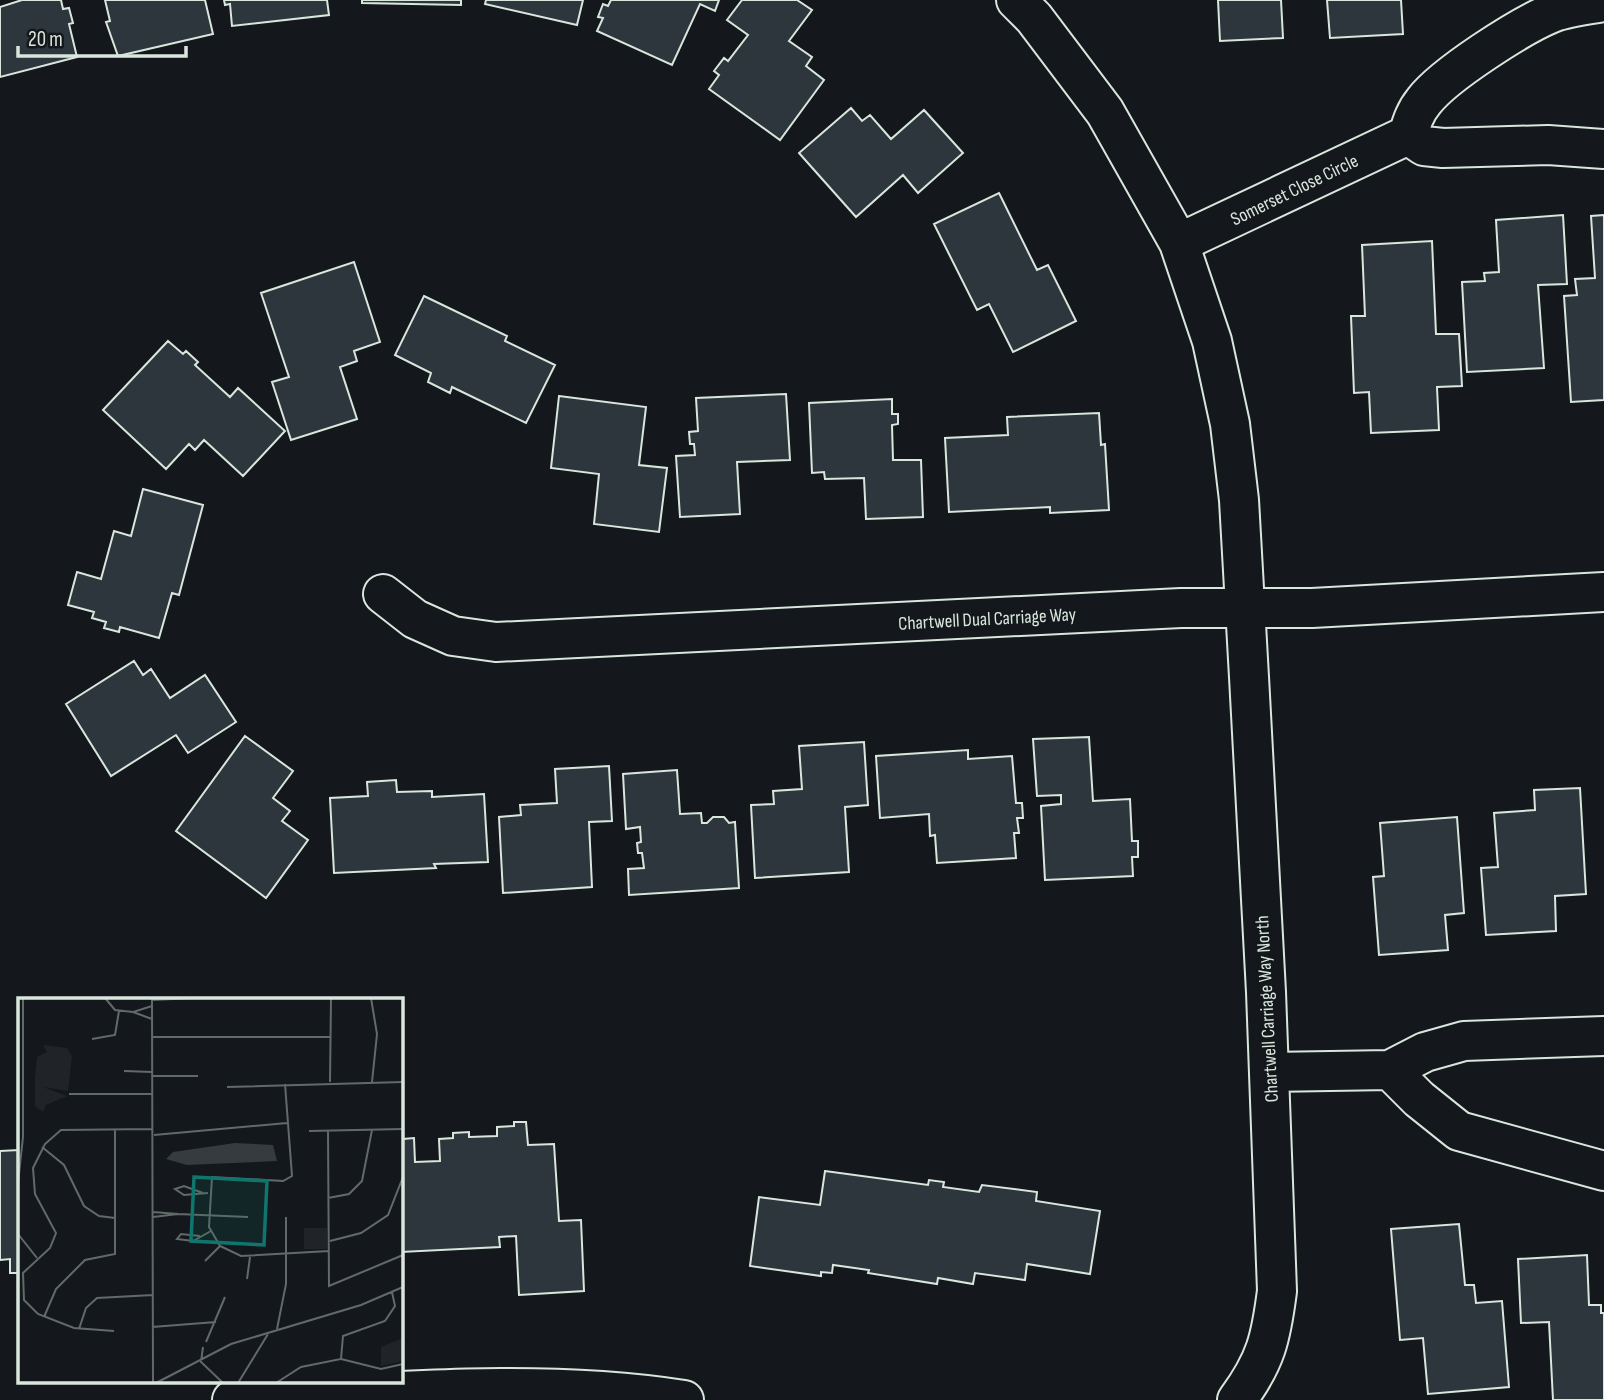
<svg xmlns="http://www.w3.org/2000/svg" width="1604" height="1400" font-family="'Sofia Sans Condensed',sans-serif">
	<rect width="100%" height="100%" fill="#14181c"/>
	<path fill="#2c363c" stroke="#d8e6dc" stroke-width="2" d="M22,0H61L63,9L69,8L73,23L69,24L77,57L0,77V7Z
		M105,0H205L213,34L118,56L106,22L110,21Z
		M224,0H327L329,15L232,26L230,4L225,5Z
		M362,0H461V5L362,3Z
		M486,0H583L577,25L485,4Z
		M611,0H719L715,11L700,4L672,65L597,31L603,18L598,17L603,4L608,6Z
		M742,0H797L812,10L789,41L812,57L806,66L824,80L780,140L709,89L719,75L714,71L724,58L728,61L748,35L727,20Z
		M1218,0H1281L1283,38L1220,41Z
		M1327,0H1401L1403,34L1330,38Z
		M851,108L862,121L870,115L891,139L924,110L963,153L918,193L903,175L856,217L799,153Z
		M999,193L1037,270L1048,265L1076,321L1013,352L989,304L977,310L934,224Z
		M1563,215L1567,284L1538,285L1544,368L1467,372L1462,282L1485,281L1484,273L1499,272L1496,220Z
		M1604,215V400L1571,402L1564,296L1577,295L1575,279L1595,278L1591,216Z
		M1432,241L1436,334H1459L1462,386L1437,387L1439,430L1371,433L1369,392L1354,393L1351,316H1365L1362,245Z
		M354,262L380,342L354,351L357,361L340,367L357,419L291,440L272,382L289,377L261,293Z
		M424,296L507,336L505,341L555,365L526,423L452,387L450,393L428,382L431,373L395,355Z
		M168,341L183,354L186,351L198,362L195,365L230,397L238,388L285,431L243,476L204,440L195,450L189,444L166,469L103,410Z
		M786,394L790,460L737,462L740,514L680,517L676,456L695,455L694,444H690L689,432L698,431L696,398Z
		M559,396L646,407L639,465L667,468L659,532L594,524L599,474L551,468Z
		M892,399V414H898V424L892,425L893,460H921L923,517L866,519L864,478L825,479L824,472L812,473L809,403Z
		M1099,413L1101,445L1105,444L1109,510L1050,513V507L949,512L945,438L1008,435L1007,417Z
		M143,489L203,505L179,595L172,593L159,638L120,627L119,632L104,628L106,622L92,618L94,612L68,605L77,572L101,579L114,531L131,536Z
		M134,661L143,675L151,669L170,698L205,675L236,722L188,753L176,735L111,776L66,704Z
		M245,736L293,771L273,798L290,811L282,821L308,840L266,898L176,831Z
		M1089,737L1093,801L1130,799L1132,841H1138V857H1132L1133,876L1045,880L1041,806L1061,804V795L1037,796L1033,739Z
		M864,742L868,805L845,807L849,872L755,878L751,805L774,804L773,791L802,789L799,746Z
		M968,750V759L1012,756L1016,803H1022L1023,818H1017L1019,833H1014L1016,858L937,863L935,835L930,836L929,814L880,818L876,756Z
		M609,766L612,821L589,822L592,887L503,893L499,817L521,815L520,805L557,803L555,769Z
		M677,770L680,814L701,813L702,823H707L713,817H724L729,823L735,822L739,888L629,895L628,869L644,868L642,853H638L637,843L641,842L640,827L626,829L623,774Z
		M396,780L397,792L432,791V797L484,794L488,862L434,864L436,868L334,873L330,798L368,796L367,782Z
		M1580,788L1586,894L1555,896L1556,931L1486,935L1481,868L1498,867L1494,813L1535,810L1534,790Z
		M1457,817L1464,913L1445,915L1448,950L1379,955L1373,877L1384,876L1380,823Z
		M514,1122H526L528,1145L554,1144L559,1221L581,1220L584,1291L519,1295L516,1236L499,1237L500,1247L401,1252V1142H403V1139L414,1138L415,1162L440,1161L439,1139L453,1138V1133L469,1132V1137L497,1136V1127L514,1126Z
		M19,1150V1273H10V1259L0,1260V1151Z
		M825,1171L928,1185L929,1180L944,1182L943,1187L979,1192L982,1185L1037,1192L1036,1201L1100,1211L1090,1274L1027,1264L1025,1280L975,1273L973,1284L938,1278L937,1284L868,1273L869,1270L833,1265L832,1273L821,1272V1276L750,1266L759,1197L820,1205Z
		M1459,1224L1465,1285H1474L1476,1303L1502,1301L1509,1387L1428,1394L1423,1338L1400,1340L1391,1229Z
		M1587,1255L1589,1305H1601V1313H1604V1400H1553L1549,1322L1521,1323L1518,1259Z"/>
	<g fill="none" stroke-linecap="round" stroke-linejoin="round">
		<g stroke="#d8e6dc" stroke-width="42">
			<path id="minor" d="M1016,0L1034,18L1105,112L1179,243L1212,341L1230,424L1239,500L1249,677L1266,992L1277,1291C1271,1338 1266,1361 1237,1400
				M1408,135L1424,146L1443,148L1548,145L1604,149
				M1179,243L1408,135C1412,122 1415,112 1424,101C1444,75 1520,26 1552,13C1567,7 1587,5 1604,2
				M383,594L415,619L453,636L496,642L1181,608H1312L1604,592
				M1390,1070L1419,1099L1459,1131L1604,1171
				M1269,1072L1390,1070L1425,1052L1464,1041L1604,1036
				M232,1400C382,1393 536,1377 684,1400"/>
		</g>
		<use href="#minor" stroke="#14181c" stroke-width="38"/>
	</g>
	<g text-anchor="middle" stroke-width="5" stroke-linejoin="round" paint-order="stroke">
		<g font-size="19" fill="#d8e6dc" stroke="#14181c">
			<text transform="translate(1294 189) rotate(-26)" y="7">Somerset Close Circle</text>
			<text transform="translate(987 618) rotate(-3)" y="7">Chartwell Dual Carriage Way</text>
			<text transform="translate(1266 1009) rotate(-93)" y="7">Chartwell Carriage Way North</text>
		</g>
	</g>
	<g transform="translate(18 998)">
		<rect width="385" height="385" fill="#14181c"/>
		<path d="M25,47L49,50L54,58L50,93L25,89L49,98L28,107L25,114L17,108V80L19,59L29,54ZM286,230H309V251H286ZM385,340V363L363,368V349Z" fill="#202428"/>
		<path d="M217,145L255,147L259,163L169,167L148,161L155,154Z" fill="#363b3e"/>
		<path fill="none" stroke="#626a69" stroke-width="2" d="M87,0L97,12L115,14M134,0L135,385M353,0L359,36L354,84M134,2L177,0M134,21L115,14L134,8M134,39H312M74,41L97,37L101,13M106,73L134,74M134,78H180M312,84L313,0M267,86L274,178L265,183L194,179L191,229L202,248L223,258L311,253M209,89L385,84M51,96H134M291,133L385,131M310,133L311,288L385,257M136,137L269,125M24,149L46,167L66,208L81,218L97,220M0,185L5,139V0M185,195L166,188L157,191L166,197L190,195M310,200L331,196L344,183L354,132M135,214L160,216L135,219M160,216L230,219M0,236L19,260M182,238L163,236L159,241L175,243L193,233M312,243L343,235L370,217L385,179M187,263L202,248M229,281L232,259M26,319L38,291L67,262L97,256V131M134,329L198,324M61,331L68,310L79,300L135,297M259,331L268,286V219M96,333L56,330L20,316L6,302L5,275L32,250L38,235L17,196L15,170L27,146L43,132L134,131M188,344L207,299M185,349L183,364L205,385M323,361L363,371L385,366M138,385L213,346L343,307L385,289M220,385L250,336M258,385L283,369L323,361L325,338L367,323L377,308L374,294"/>
		<path fill="#0f766e" fill-opacity="0.15" stroke="#0f766e" stroke-width="3.5" d="M176,179L249,183L246,247L173,243Z"/>
		<rect width="385" height="385" fill="none" stroke="#d8e6dc" stroke-width="3.5"/>
	</g>
	<path d="M18 46v10h168v-10" fill="none" stroke="#d8e6dc" stroke-width="3.5"/>
	<text x="28" y="46" font-size="21" fill="#d8e6dc" stroke="#14181c" stroke-width="5" paint-order="stroke">20 m</text>
</svg>
